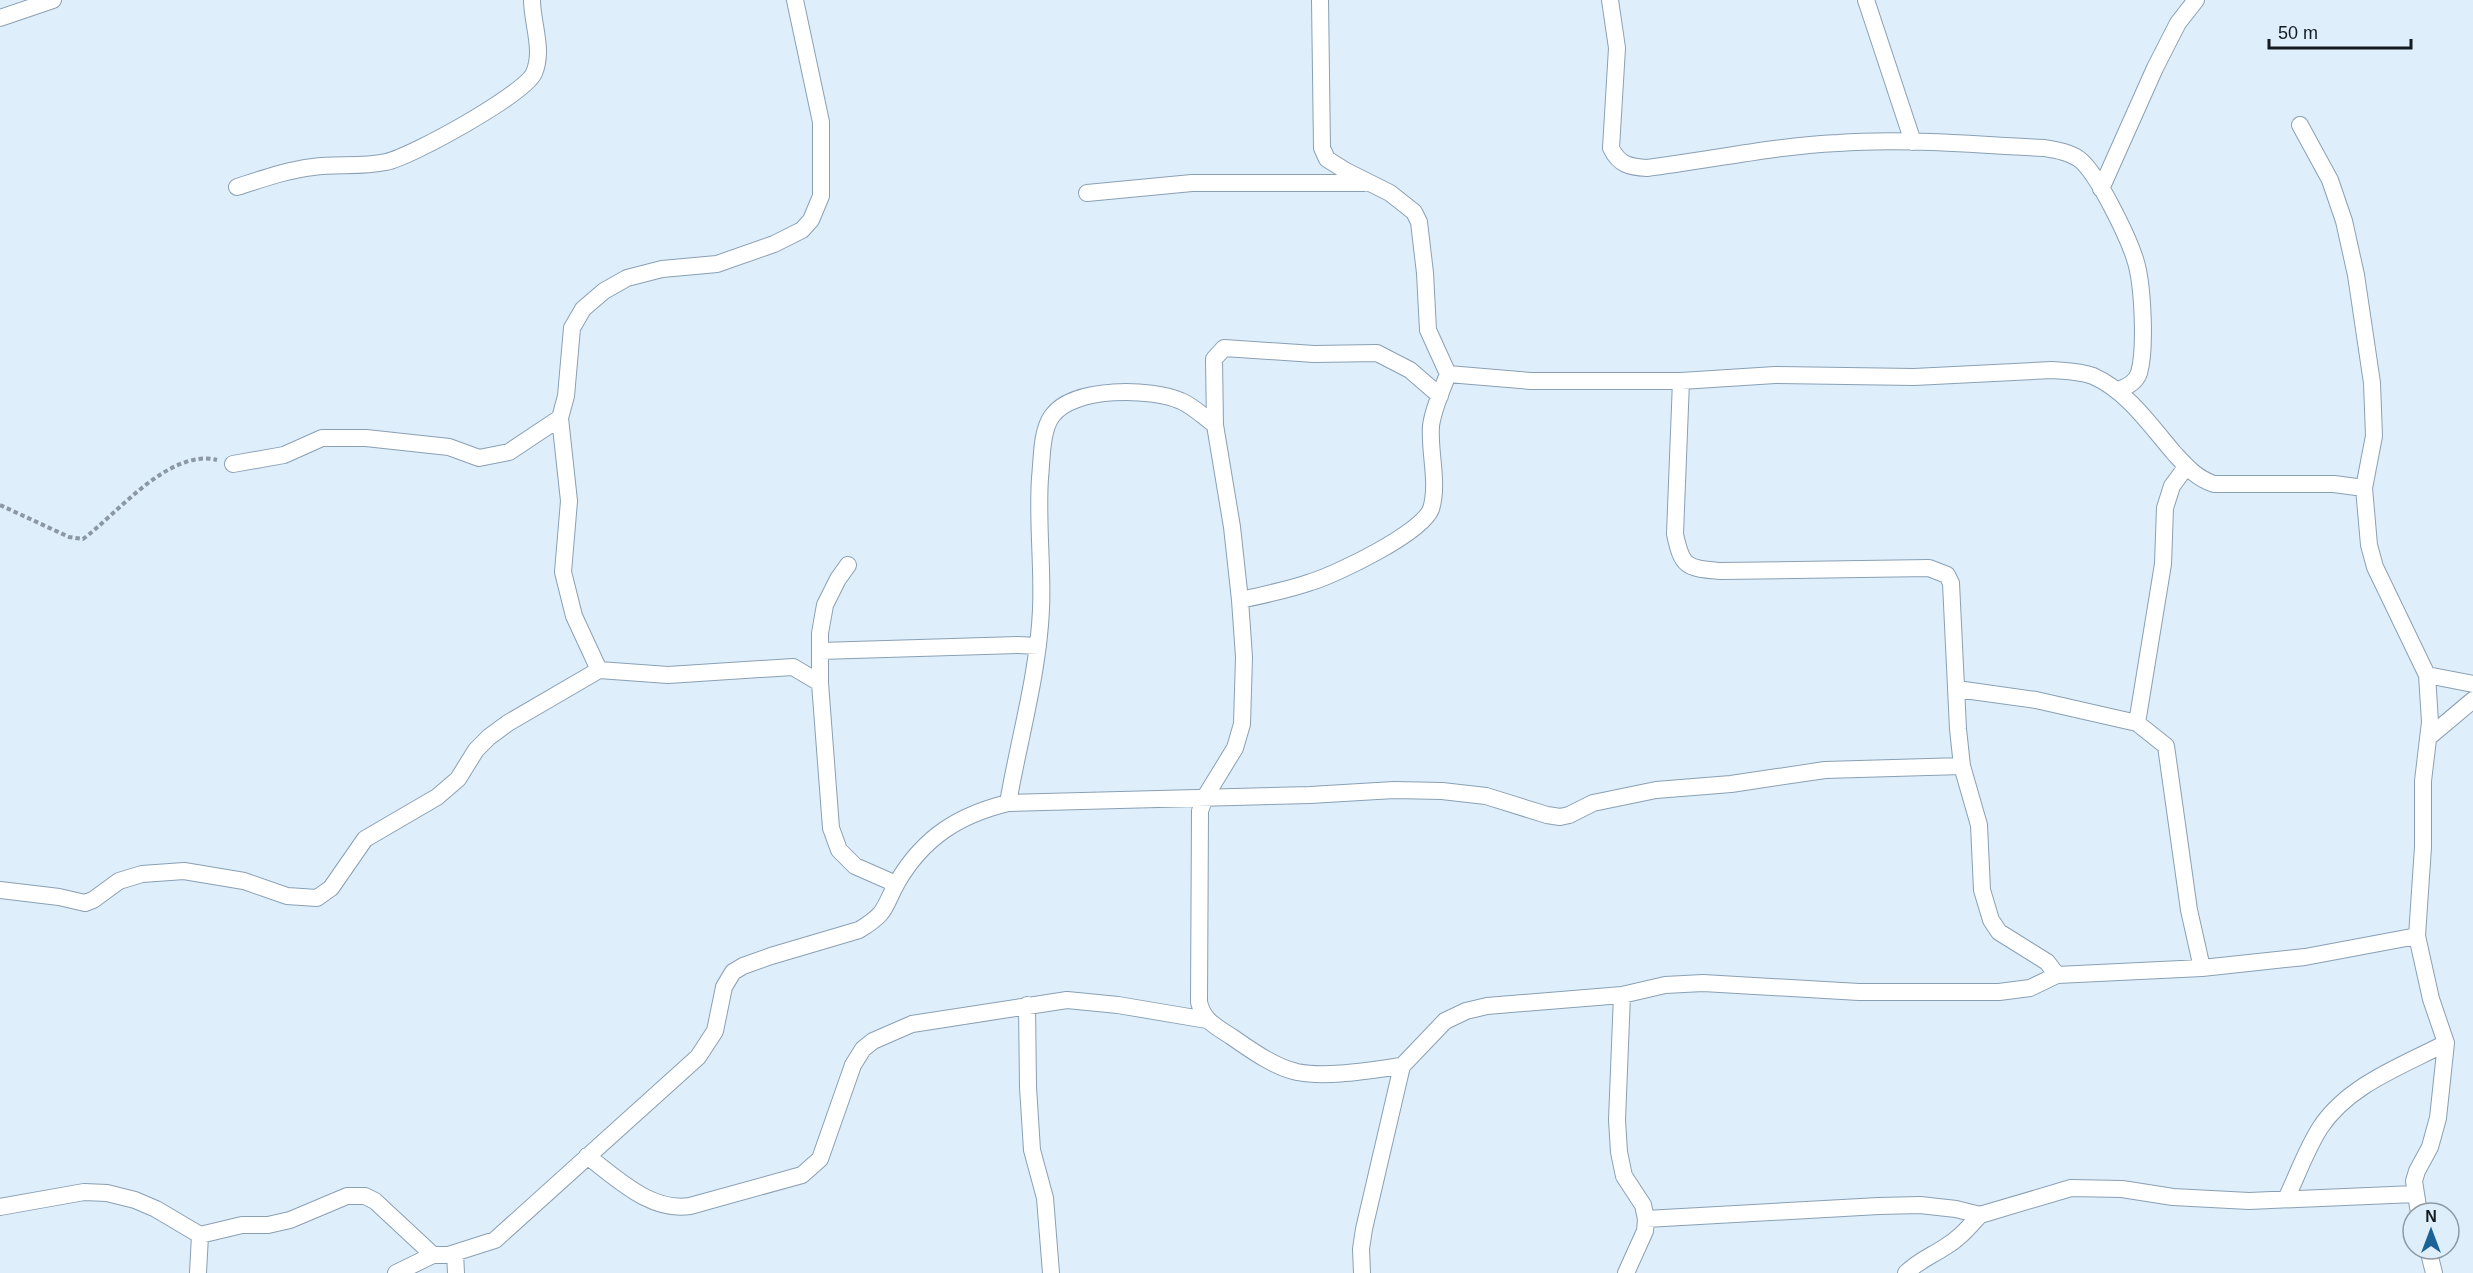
<svg xmlns="http://www.w3.org/2000/svg" width="2473" height="1273" font-family="Arial,sans-serif">
	<rect width="100%" height="100%" fill="#dfeefb"/>
	<g fill="none" stroke-linecap="round" stroke-linejoin="round">
		<g stroke="#89a0b4" stroke-width="18">
			<path id="street" d="M1610,0L1617,48L1611,148C1619,165 1630,167 1647,168C1711,160 1774,146 1838,143C1906,138 1976,145 2044,148C2056,150 2069,152 2079,159C2097,172 2128,237 2135,259C2143,283 2146,349 2139,373C2136,382 2127,387 2118,390
				M1866,0L1913,142
				M0,18L53,0
				M2300,125L2330,180L2344,221L2356,275L2372,383L2374,436L2364,488
				M237,187C262,179 287,170 313,167C337,164 362,167 386,162C411,157 525,94 534,73C544,50 532,23 532,0
				M2101,189L2155,68L2178,23L2196,0
				M1087,193L1192,183H1364
				M1448,374L1531,381H1681L1775,375L1914,377L2052,370C2065,371 2080,371 2093,376C2127,391 2150,425 2174,453C2186,466 2196,478 2214,484H2334L2364,488L2369,545L2375,567L2427,675L2430,722L2423,781V847L2417,936L2305,957L2202,968L2057,975L2047,962L1999,932L1991,920L1982,890L1979,825L1962,766L1958,729L1951,583L1947,575L1929,568L1720,571C1687,568 1682,568 1675,534L1681,381
				M233,464L284,455L322,438H366L449,447L479,458L509,452L560,418
				M848,565L838,579L825,605L820,633V683L831,828L839,850L855,866L896,884
				M1240,600C1264,595 1288,590 1311,582C1337,574 1422,533 1431,509C1439,483 1429,453 1431,426C1433,409 1442,390 1448,374L1428,330L1425,273L1419,222L1414,212L1390,193L1346,171L1327,159L1322,148L1320,0
				M820,651L1018,645L1038,646
				M599,670L574,616L563,572L569,501L560,418L566,396L572,328L583,309L604,291L627,278L662,269L717,264L774,244L802,230L811,220L821,196V122L795,0
				M2427,675L2473,684
				M1957,689L2036,700L2137,723L2166,746L2189,910L2202,968
				M2137,723L2163,564L2165,508L2172,486L2186,467
				M2429,737L2473,700
				M1008,803L1310,795L1394,790L1442,791L1486,796L1547,815L1560,817L1569,815L1593,803L1656,790L1731,784L1825,770L1962,766
				M0,890L59,897L85,903L93,900L119,881L142,874L184,871L244,881L287,896L317,898L331,888L365,839L437,797L458,779L476,750L489,737L508,723L599,670L668,675L793,667L820,683
				M2417,936L2431,999L2446,1043L2438,1118L2430,1147L2417,1171L2414,1181L2419,1213
				M1622,995L1617,1120L1619,1152L1624,1176L1643,1205L1646,1219L1645,1231L1626,1273
				M1027,1005L1028,1087L1032,1150L1045,1198L1051,1273
				M1402,1066C1371,1070 1328,1078 1297,1072C1274,1067 1251,1050 1232,1037C1217,1027 1203,1021 1199,1002L1200,811L1205,797L1235,748L1242,724L1244,657L1240,600L1232,527L1215,425L1214,359L1224,348L1314,354L1377,353L1410,370L1440,396
				M587,1156C617,1178 650,1212 690,1206L802,1175L820,1159L853,1065L863,1049L873,1041L912,1024L1067,1000L1118,1005L1207,1020
				M2286,1199C2297,1176 2306,1150 2320,1128C2348,1085 2402,1066 2446,1043
				M0,1207L84,1192L107,1193L135,1200L156,1209L200,1235L242,1225H268L290,1220L347,1196H365L375,1201L433,1255
				M1646,1219L1879,1206L1920,1205L1956,1209L1980,1215L2071,1188L2122,1189L2173,1197L2249,1201L2415,1194
				M2428,1249L2434,1273
				M455,1253L456,1273
				M198,1273L200,1235
				M396,1273L433,1255H448L495,1240L698,1057L715,1031L724,987L733,972L743,966L771,956L859,930C889,912 883,907 898,881C924,837 959,815 1008,803C1019,739 1038,675 1041,610C1043,566 1037,522 1040,478C1042,460 1041,431 1052,416C1073,386 1152,388 1181,401C1193,406 1204,417 1215,425
				M1362,1273L1361,1249L1364,1229L1402,1066L1445,1021L1466,1011L1487,1006L1622,995L1665,985L1703,983L1859,992H1999L2030,988L2057,975
				M1906,1273C1918,1261 1931,1256 1945,1247C1959,1239 1969,1227 1980,1215"/>
		</g>
		<path stroke="#8b97a2" stroke-width="4" stroke-dasharray="4.5 3" stroke-linecap="butt" d="M0,505L69,537L83,539C116,515 169,448 217,460"/>
		<use href="#street" stroke="#fff" stroke-width="16"/>
	</g>
	<g transform="translate(2431 1231)"><circle r="28" fill="#dfeefb" stroke="#8d9aa4" stroke-width="1.5"/>
	<path d="M0-4.5L10 22L0 15L-10 22Z" fill="#1b6397"/>
	<text y="-9" font-size="16" font-weight="bold" text-anchor="middle" fill="#121b22">N</text>
	</g>
	<path d="M2269 39v9h142v-9" fill="none" stroke="#121b22" stroke-width="3"/>
	<text x="2278" y="39" font-size="18" fill="#121b22" stroke="#dfeefb" stroke-width="4.5" paint-order="stroke">50 m</text>
</svg>
